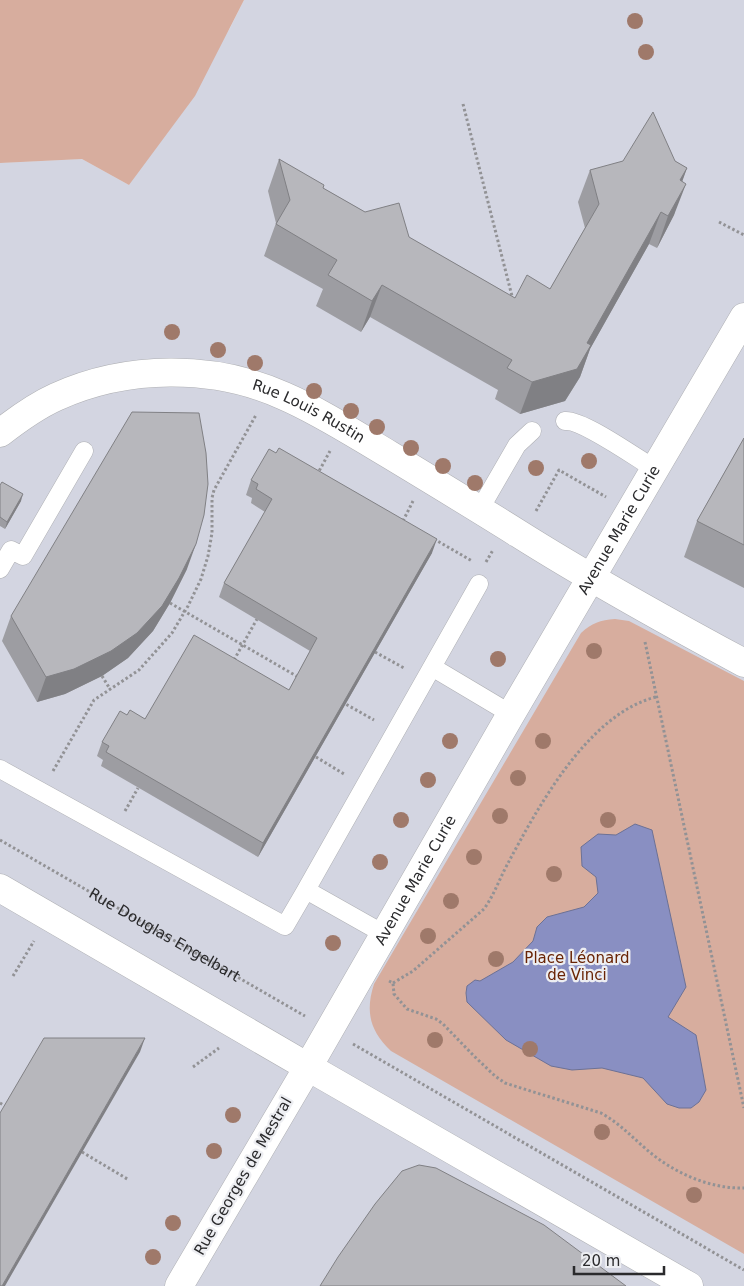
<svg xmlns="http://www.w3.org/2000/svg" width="744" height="1286" font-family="'DejaVu Sans',sans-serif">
	<rect width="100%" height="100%" fill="#e0e0e5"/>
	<path fill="#d3d5e1" d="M244,0H744V1286H0V163L82,159L129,185L230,28Z"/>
	<path fill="#d7ad9e" d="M0,0H244L195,96L129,185L82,159L0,163Z
		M615,619L629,621L744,681V1254L391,1051C370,1031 365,1012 374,984L581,633C592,623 600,620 615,619Z"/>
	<path fill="#898fc2" stroke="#6c7195" d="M635,824L652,830L686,987L668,1017L696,1035L706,1090L699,1102L691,1108H679L667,1104L643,1078L602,1068L572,1070L551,1066L506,1040L467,1002L466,993L467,986L475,980L480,981L513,962L533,941L537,927L547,917L584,907L598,893L596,877L582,866L581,847L598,834L616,835Z"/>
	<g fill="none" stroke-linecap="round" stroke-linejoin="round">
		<g stroke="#afb0b4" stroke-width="19">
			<path id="lane" d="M565,421C582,419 638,459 655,469
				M480,509L517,445L532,431
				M0,569L11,550L23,556L84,451
				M432,667L511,714
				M0,769L285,926L306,890
				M384,934L306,890L479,584"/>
		</g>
		<g stroke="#afb0b4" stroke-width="29">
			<g id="street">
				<path id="s2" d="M0,433C18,419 36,406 56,397C126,365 214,364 284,396C321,412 356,435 390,455C433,481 476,507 519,534C592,580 668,622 744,663"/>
				<path d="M0,888L308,1067L179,1286"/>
			</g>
		</g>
		<g stroke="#afb0b4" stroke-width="29">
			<g id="secondary">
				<path id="s3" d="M689,1286L308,1067L511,714L744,317"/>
			</g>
		</g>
		<g stroke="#929295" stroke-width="3" stroke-dasharray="2.5 2.5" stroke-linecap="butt">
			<path d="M463,104L513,300"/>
			<path d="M719,222L744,235"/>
			<path d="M320,474L318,473L330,451"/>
			<path d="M536,511L559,470L606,497"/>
			<path d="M403,521L413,501"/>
			<path d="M434,539L472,561"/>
			<path d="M486,562L493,550"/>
			<path d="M170,603L298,677"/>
			<path d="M645,642L744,1108"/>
			<path d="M375,652L404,668"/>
			<path d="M234,660L257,619"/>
			<path d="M102,676L110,689"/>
			<path d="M342,702L374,720"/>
			<path d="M316,757L344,774"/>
			<path d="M53,771L94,700L139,670L172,633L188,606L201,579L208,556L212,533V498L214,490L256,415"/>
			<path d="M125,811L138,788"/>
			<path id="s1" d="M0,840L305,1016"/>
			<path d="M13,976L34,941"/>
			<path d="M389,981L393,983L394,994L407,1009L436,1019L443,1024L474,1056L495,1076L505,1083L601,1113C619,1123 631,1136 646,1149C672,1172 709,1189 744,1188"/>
			<path d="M393,983L413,971L484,909C494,895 499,880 507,865C538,807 588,714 656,697"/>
			<path d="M353,1044L744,1270"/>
			<path d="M193,1067L219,1048"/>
			<path d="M0,1103L7,1107"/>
			<path d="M82,1152L129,1180"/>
		</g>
		<use href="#lane" stroke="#fff" stroke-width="18"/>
		<use href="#street" stroke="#fff" stroke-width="28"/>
		<use href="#secondary" stroke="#fff" stroke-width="28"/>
	</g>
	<g fill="#9f796a">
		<circle cx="635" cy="21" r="8"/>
		<circle cx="646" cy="52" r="8"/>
		<circle cx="172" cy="332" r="8"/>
		<circle cx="218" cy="350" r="8"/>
		<circle cx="255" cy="363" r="8"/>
		<circle cx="314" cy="391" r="8"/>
		<circle cx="351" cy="411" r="8"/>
		<circle cx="377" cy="427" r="8"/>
		<circle cx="411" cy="448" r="8"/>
		<circle cx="589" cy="461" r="8"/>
		<circle cx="443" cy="466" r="8"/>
		<circle cx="536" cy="468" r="8"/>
		<circle cx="475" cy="483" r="8"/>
		<circle cx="594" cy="651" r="8"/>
		<circle cx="498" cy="659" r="8"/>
		<circle cx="450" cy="741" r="8"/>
		<circle cx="543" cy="741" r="8"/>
		<circle cx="518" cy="778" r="8"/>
		<circle cx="428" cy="780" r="8"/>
		<circle cx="500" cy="816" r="8"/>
		<circle cx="401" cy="820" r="8"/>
		<circle cx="608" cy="820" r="8"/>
		<circle cx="474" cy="857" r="8"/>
		<circle cx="380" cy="862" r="8"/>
		<circle cx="554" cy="874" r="8"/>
		<circle cx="451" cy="901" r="8"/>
		<circle cx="428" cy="936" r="8"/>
		<circle cx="333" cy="943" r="8"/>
		<circle cx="496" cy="959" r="8"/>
		<circle cx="435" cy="1040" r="8"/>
		<circle cx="530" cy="1049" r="8"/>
		<circle cx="233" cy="1115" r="8"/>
		<circle cx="602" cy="1132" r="8"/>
		<circle cx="214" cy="1151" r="8"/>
		<circle cx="694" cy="1195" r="8"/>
		<circle cx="173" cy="1223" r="8"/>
		<circle cx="153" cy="1257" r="8"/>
	</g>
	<path fill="#9d9da2" d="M279,159L323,188L515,298L550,289L585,228L578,202L590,170L675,161L687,168L682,181L674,215L657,248L649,244L590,349L580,377L565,401L520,414L495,399L498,390L370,317L361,332L316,306L323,289L264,256L276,223L268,191Z
		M744,438V588L684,557L697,521Z
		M251,480L432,553L258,857L101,766L103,760L97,756L102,742L127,715L145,719L289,690L310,651L219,597L224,583L265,512L251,503L252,498L246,495Z
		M0,485L21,501L5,529L0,526Z
		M187,569L170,603L153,631L128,658L102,676L65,694L37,702L2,641L11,616Z"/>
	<path fill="#808084" d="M687,168L676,199L680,180Z
		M686,184L674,215L657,248L668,216Z
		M661,212L649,244L590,349L580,377L565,401L520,414L532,382L587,343Z
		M382,285L370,317L361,332L372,301Z
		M23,494L21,501L5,529L7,522Z
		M437,539L432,553L258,857L263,843Z
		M196,544L187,569L170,603L153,631L128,658L102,676L65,694L37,702L46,677Z
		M145,1038L140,1052L5,1286H2Z"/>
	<path fill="#b7b7bc" stroke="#808084" d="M653,112L675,161L687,168L680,180L686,184L668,216L661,212L587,343L591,345L577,369L532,382L507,368L512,360L382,285L372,301L328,275L337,260L276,224L290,200L279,159L324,185L323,188L365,212L399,203L409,237L515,298L527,275L550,289L599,204L590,170L623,161Z
		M132,412L199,413L206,453L208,484L204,515L196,544L179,578L162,606L137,633L111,651L74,669L46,677L11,616Z
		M744,438V545L697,521Z
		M279,448L437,539L263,843L106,752L109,746L102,742L120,711L127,715L130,710L145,719L194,635L289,690L317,638L224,583L272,499L256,489L258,484L251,480L269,449L276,453Z
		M2,482L23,494L7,522L0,517V485Z
		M44,1038H145L2,1286H0V1113Z
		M419,1165L436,1168L544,1225L626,1286H320L338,1257L375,1204L402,1171Z"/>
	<g text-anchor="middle" stroke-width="4.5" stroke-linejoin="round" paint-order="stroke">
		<g font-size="15" fill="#2a2a2c" stroke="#edeef2">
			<text dy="5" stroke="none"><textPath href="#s2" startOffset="330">Rue Louis Rustin</textPath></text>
			<text dy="5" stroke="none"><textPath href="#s3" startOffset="1060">Avenue Marie Curie</textPath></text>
			<text dy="5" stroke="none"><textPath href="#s3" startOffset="655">Avenue Marie Curie</textPath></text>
			<text dy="5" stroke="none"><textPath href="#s1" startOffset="190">Rue Douglas Engelbart</textPath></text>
			<text transform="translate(243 1176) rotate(-60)" y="5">Rue Georges de Mestral</text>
		</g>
		<g font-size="15" fill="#692405" stroke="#edeef2">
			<text x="577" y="963">Place Léonard<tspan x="577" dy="17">de Vinci</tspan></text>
		</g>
	</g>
	<path d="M574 1266v8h90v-8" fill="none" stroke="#2a2a2c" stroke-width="2.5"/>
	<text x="582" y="1266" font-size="15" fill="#2a2a2c" stroke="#edeef2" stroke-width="4" paint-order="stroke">20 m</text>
</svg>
